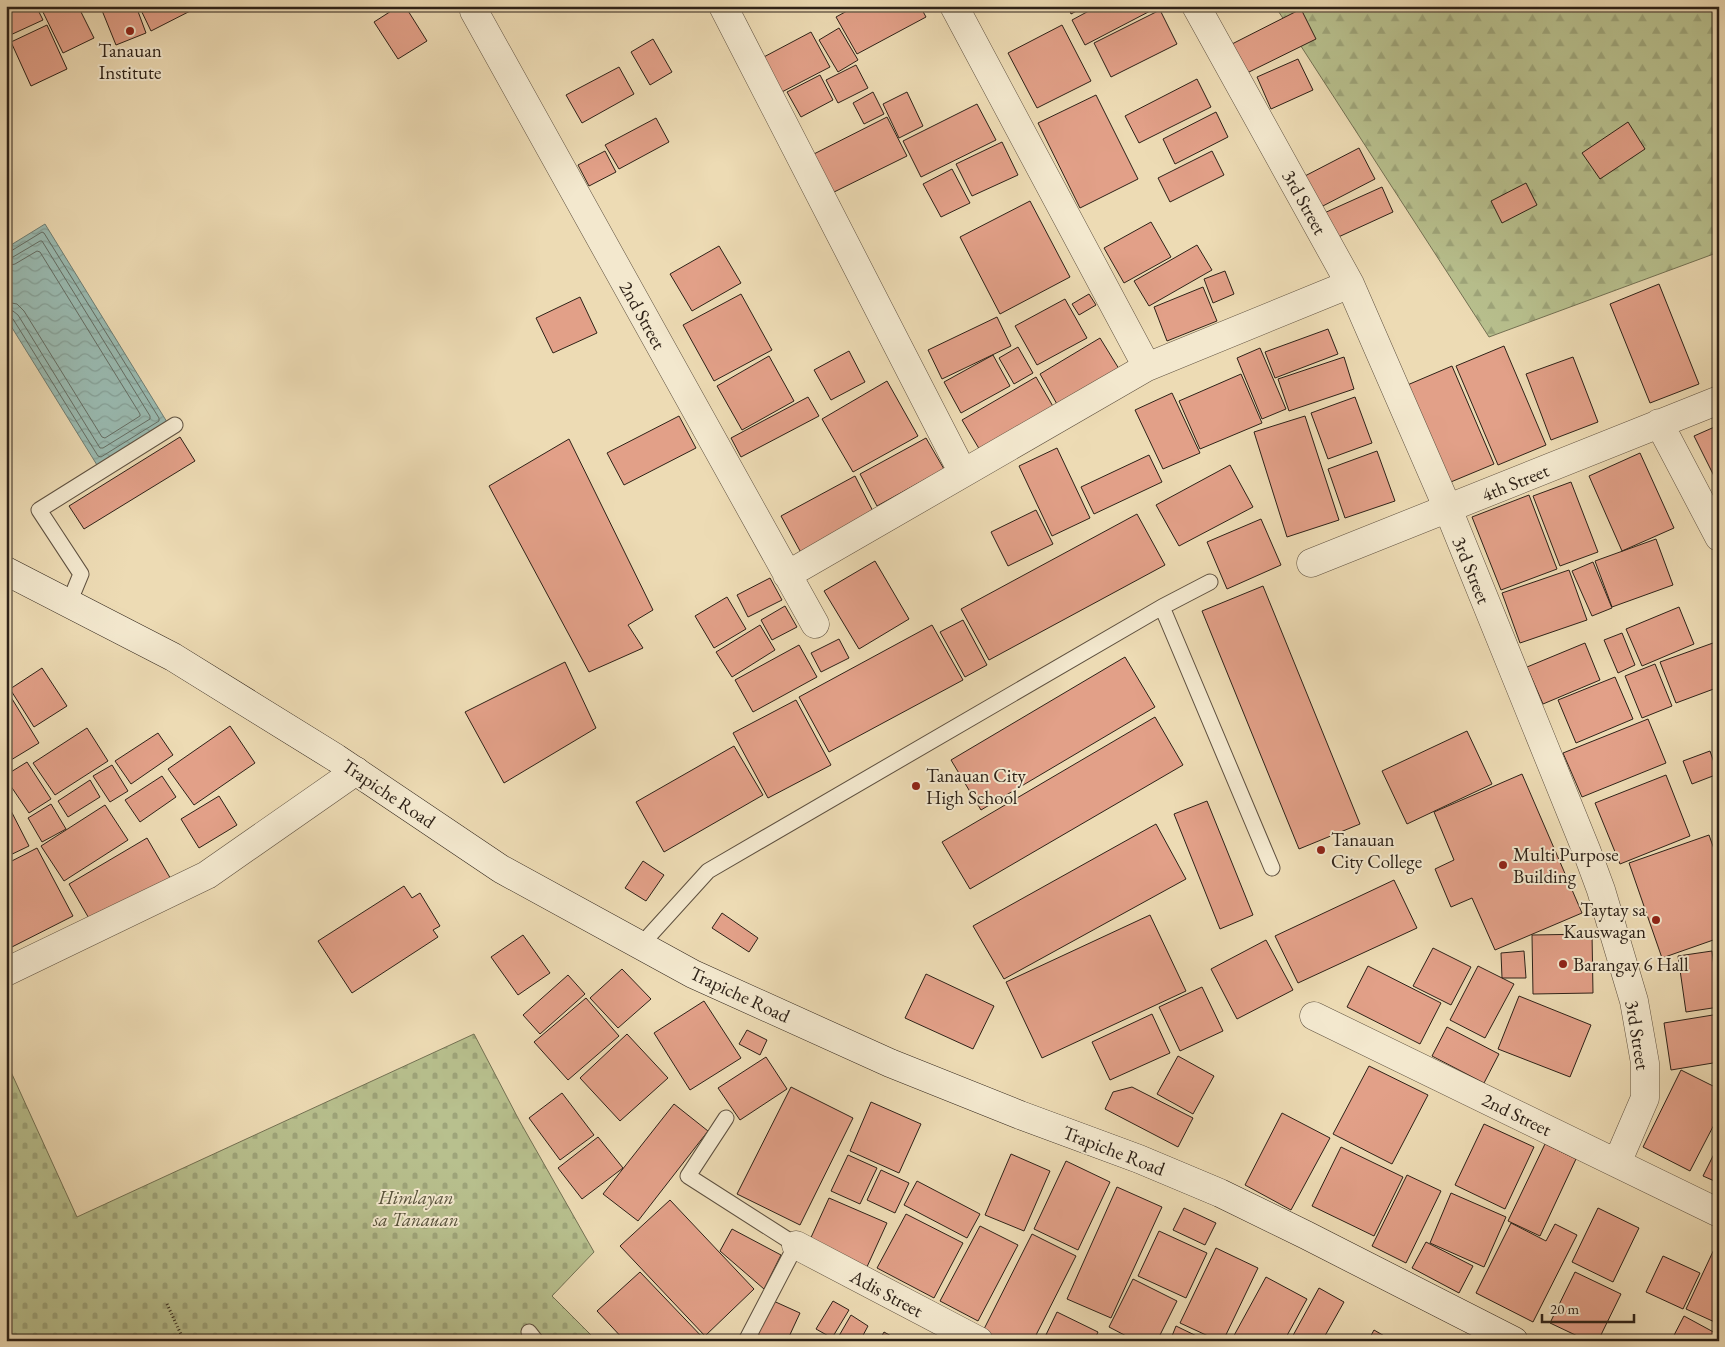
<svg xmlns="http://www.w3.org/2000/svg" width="1725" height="1347" font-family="'EB Garamond',serif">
	<defs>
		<pattern id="forest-firs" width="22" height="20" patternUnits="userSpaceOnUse" patternTransform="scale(1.25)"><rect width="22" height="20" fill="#b8c08e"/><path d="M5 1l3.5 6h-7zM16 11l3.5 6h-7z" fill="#9ea57a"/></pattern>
		<pattern id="cemetery-stones" width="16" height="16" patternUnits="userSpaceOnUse" patternTransform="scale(1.25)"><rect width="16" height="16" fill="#b8c08e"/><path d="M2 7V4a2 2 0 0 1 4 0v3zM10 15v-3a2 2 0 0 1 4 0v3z" fill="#9ea57a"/></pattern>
		<pattern id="water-waves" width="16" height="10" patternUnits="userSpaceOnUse" patternTransform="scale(1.25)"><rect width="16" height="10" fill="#9abbb2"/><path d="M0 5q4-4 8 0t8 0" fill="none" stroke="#85a098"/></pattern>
	</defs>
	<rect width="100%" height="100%" fill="#eddbb4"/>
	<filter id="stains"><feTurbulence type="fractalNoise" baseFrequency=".004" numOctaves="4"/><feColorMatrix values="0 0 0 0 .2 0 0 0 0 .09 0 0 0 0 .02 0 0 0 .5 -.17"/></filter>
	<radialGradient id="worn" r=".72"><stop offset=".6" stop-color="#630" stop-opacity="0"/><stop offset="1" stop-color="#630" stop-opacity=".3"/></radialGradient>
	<path fill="url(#forest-firs)" stroke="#737153" d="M1275,6H1719V252L1489,337Z"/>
	<path fill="url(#cemetery-stones)" stroke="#737153" d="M474,1034L519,1120L594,1252L552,1296L597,1341H6V1061L77,1217Z"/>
	<path fill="url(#water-waves)" stroke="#6f7e74" d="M45,224L167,422L97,465L6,318V248Z"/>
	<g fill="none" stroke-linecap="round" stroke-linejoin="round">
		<path stroke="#646e65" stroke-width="1" d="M6,252L11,251L42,232L44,233L159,418V421L101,457L98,456L13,319L6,316
			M6,258L13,257L40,241H42L150,416V419L103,448H100L18,315L13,311L6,310
			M6,266L15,264L37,251L40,252L140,414V416L105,438L102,437L24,311L17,304L6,302"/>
	</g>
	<path fill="#e2a088" stroke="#2e2218" d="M11,6H36L43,20L6,37V8Z
		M40,6H78L94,38L63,53Z
		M107,6H136L146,33L116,45L101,8Z
		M139,6H200L151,31Z
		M399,6H405L427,41L398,59L374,22Z
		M856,6H920L926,17L857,54L836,17Z
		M1068,6H1086L1071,14Z
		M1098,6H1152L1154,9L1085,45L1072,20Z
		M1301,9L1316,39L1247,73L1232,44Z
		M1160,10L1177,44L1111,77L1094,43Z
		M47,25L67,69L31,86L11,42Z
		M1062,25L1091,81L1037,108L1008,53Z
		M839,28L858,60L838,72L819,40Z
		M811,32L830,67L778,94L760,59Z
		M653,39L672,72L650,85L631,52Z
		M1298,59L1313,90L1271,109L1257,77Z
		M856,65L868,88L838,103L826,80Z
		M619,67L634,94L582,123L566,95Z
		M820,75L833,100L801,117L787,92Z
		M1197,79L1211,107L1139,143L1125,116Z
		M873,92L884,114L864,124L853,103Z
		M907,92L923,126L899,138L883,104Z
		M1096,95L1138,179L1080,208L1038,123Z
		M977,104L996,140L921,177L903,141Z
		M1216,112L1228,137L1175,164L1163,139Z
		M887,117L907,156L828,195L808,157Z
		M656,118L669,142L619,169L605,145Z
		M1628,122L1645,149L1600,179L1582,153Z
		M1002,142L1018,175L972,196L956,164Z
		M1359,148L1375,179L1319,208L1303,177Z
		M605,151L616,172L589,186L578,165Z
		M1212,151L1224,175L1170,202L1158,178Z
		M952,169L970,203L941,217L923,184Z
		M1526,183L1537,205L1502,223L1491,201Z
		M1382,187L1393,212L1334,239L1322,214Z
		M1030,201L1070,277L1000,314L960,237Z
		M1151,222L1171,257L1124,283L1104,248Z
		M1197,245L1212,270L1149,306L1134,281Z
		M719,246L741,283L692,311L670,274Z
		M1225,271L1234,294L1213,303L1204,279Z
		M1659,284L1699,384L1650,403L1610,304Z
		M1203,287L1217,321L1167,341L1154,307Z
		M741,294L772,350L714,381L683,325Z
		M1089,294L1096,305L1079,315L1072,304Z
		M580,297L597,333L553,353L536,318Z
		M1065,299L1087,338L1037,365L1015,326Z
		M997,317L1011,346L942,379L928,350Z
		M1328,329L1338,354L1275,378L1265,352Z
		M1100,338L1124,377L1062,413L1040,374Z
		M1504,346L1546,445L1498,465L1456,366Z
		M1018,347L1033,373L1014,384L999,358Z
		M1260,348L1286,409L1262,419L1237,358Z
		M849,351L865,382L831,400L814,370Z
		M993,355L1010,386L961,413L944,382Z
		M769,356L794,401L742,430L717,386Z
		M1344,357L1354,389L1289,411L1278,379Z
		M1573,357L1598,422L1551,440L1526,374Z
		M1452,366L1494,464L1446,484L1405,386Z
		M1241,374L1262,423L1200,449L1179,401Z
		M1036,377L1058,415L984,457L962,420Z
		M887,381L918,436L853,472L822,419Z
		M1172,393L1200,453L1163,469L1135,410Z
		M808,397L819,416L741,457L731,438Z
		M1355,397L1372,443L1328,459L1311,413Z
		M679,416L696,448L624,485L607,453Z
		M1305,416L1339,520L1287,537L1254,432Z
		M1719,425V486L1694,436Z
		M180,437L195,461L84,529L69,506Z
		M926,438L944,469L877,506L860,474Z
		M569,439L653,610L628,625L643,648L589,672L489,486Z
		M1057,448L1090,518L1052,536L1019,466Z
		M1377,451L1395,501L1345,518L1328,469Z
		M1640,453L1674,528L1622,551L1589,476Z
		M1149,455L1162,482L1094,514L1081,487Z
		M1230,465L1253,507L1179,546L1156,505Z
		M855,476L878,521L805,560L781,516Z
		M1571,482L1598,552L1560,566L1533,496Z
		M1529,495L1557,569L1501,590L1472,517Z
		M1036,510L1053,544L1008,566L991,532Z
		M1137,514L1165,565L989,660L961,609Z
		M1261,519L1281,565L1227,589L1207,542Z
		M1656,539L1673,585L1612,607L1595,561Z
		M875,561L909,619L859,649L824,591Z
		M1593,562L1612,608L1592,616L1572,571Z
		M1569,570L1587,620L1520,643L1502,593Z
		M770,578L782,600L748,617L737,595Z
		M1263,586L1360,824L1299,849L1202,611Z
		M727,597L746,629L714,648L695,616Z
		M785,606L797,627L772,640L761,620Z
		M1679,607L1694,644L1642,666L1626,629Z
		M963,620L987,665L965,677L940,632Z
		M760,625L775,650L732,677L716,652Z
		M932,625L963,680L829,752L799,697Z
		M1622,633L1635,665L1618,673L1604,640Z
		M839,639L849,658L821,672L811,653Z
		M1585,643L1600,680L1543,704L1527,667Z
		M1713,643L1719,658V687L1676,703L1660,662Z
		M799,645L817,677L753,712L735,680Z
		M1125,657L1155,707L981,810L951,760Z
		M565,662L596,728L504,783L465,712Z
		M1655,664L1672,706L1642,718L1625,676Z
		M42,668L67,706L34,727L10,689Z
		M1615,677L1633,719L1576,743L1558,700Z
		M6,689L39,743L6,763Z
		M796,700L831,765L768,798L733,733Z
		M1155,717L1183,765L970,889L942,842Z
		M1648,719L1666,763L1582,797L1563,753Z
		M230,726L255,763L194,805L168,769Z
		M87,728L108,761L55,795L33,763Z
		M1467,731L1492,784L1407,824L1382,771Z
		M158,733L173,755L131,784L115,761Z
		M734,746L763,795L664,852L636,802Z
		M1710,751L1718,774L1692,784L1683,761Z
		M27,762L51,799L29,813L6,779V775Z
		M112,765L128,791L110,802L93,776Z
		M1522,774L1582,913L1495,950L1472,898L1451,907L1435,869L1454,860L1434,812Z
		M1666,775L1690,836L1620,864L1595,803Z
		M162,776L176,797L140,822L125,800Z
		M90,780L100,797L68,817L58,801Z
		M219,796L237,825L199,848L181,819Z
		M1207,801L1253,915L1220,929L1174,814Z
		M51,804L66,829L42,842L28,818Z
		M6,805H8L29,846L6,857Z
		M105,805L128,840L64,881L41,846Z
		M1156,824L1186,879L1004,979L973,926Z
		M1709,835L1719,863V938L1662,958L1629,863Z
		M147,838L172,881L94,927L69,884Z
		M37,848L73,916L6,950V864Z
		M643,861L664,875L646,901L625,888Z
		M1394,880L1417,928L1298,983L1275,936Z
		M404,886L412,898L420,893L440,926L433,930L438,937L352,993L318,941Z
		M722,913L758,938L749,952L712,928Z
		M1150,915L1186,991L1042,1058L1006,982Z
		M1592,934L1593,993L1533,994L1532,935Z
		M523,935L550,973L518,995L491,957Z
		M1266,940L1293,990L1237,1019L1211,969Z
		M1433,948L1471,967L1451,1005L1413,986Z
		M1524,951L1526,978H1502L1501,953Z
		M1712,951L1719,1007L1686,1012L1678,956Z
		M1368,966L1441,1003L1420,1044L1347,1007Z
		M1478,966L1514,984L1485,1038L1450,1020Z
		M622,969L651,999L618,1028L590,998Z
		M926,974L994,1006L973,1049L905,1018Z
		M568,975L585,994L540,1034L523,1015Z
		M1202,987L1223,1031L1180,1051L1159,1007Z
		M1519,996L1591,1025L1570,1077L1498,1049Z
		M586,998L619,1036L568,1080L534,1042Z
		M704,1001L741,1058L690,1090L654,1033Z
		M1152,1014L1170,1053L1110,1080L1092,1042Z
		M1719,1014V1062L1671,1070L1664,1023Z
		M1447,1027L1499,1054L1484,1083L1432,1056Z
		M747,1030L767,1040L760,1055L739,1044Z
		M627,1034L668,1078L620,1121L580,1078Z
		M1178,1056L1214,1076L1193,1114L1157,1094Z
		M766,1057L787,1089L740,1120L718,1088Z
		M1369,1066L1428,1095L1392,1164L1333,1134Z
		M1681,1070L1719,1089V1115L1690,1171L1643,1147Z
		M791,1087L853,1118L800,1225L737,1194Z
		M1132,1087L1193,1118L1178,1147L1105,1109L1113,1092Z
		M562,1093L594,1135L560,1160L529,1118Z
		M871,1102L921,1124L899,1173L850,1151Z
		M674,1104L708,1131L638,1221L603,1194Z
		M1282,1113L1330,1138L1291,1210L1245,1185Z
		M1484,1124L1534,1147L1505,1209L1455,1185Z
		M598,1137L623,1168L582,1199L558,1168Z
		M1545,1144L1576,1159L1540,1236L1508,1221Z
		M1719,1144V1183L1703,1176Z
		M1341,1147L1403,1177L1374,1236L1312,1206Z
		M1011,1154L1050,1171L1024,1231L985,1215Z
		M848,1155L877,1168L860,1204L831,1191Z
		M1066,1161L1110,1182L1078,1250L1034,1229Z
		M881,1170L909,1183L895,1213L867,1200Z
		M1407,1175L1441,1191L1406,1263L1372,1246Z
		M917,1181L980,1214L967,1238L904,1205Z
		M1117,1187L1162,1207L1111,1318L1067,1299Z
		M1451,1193L1506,1217L1484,1267L1430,1243Z
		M829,1198L887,1223L866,1269L808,1244Z
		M670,1200L754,1289L705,1336L620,1246Z
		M1184,1208L1216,1223L1205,1245L1173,1230Z
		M1598,1208L1639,1228L1613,1282L1572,1262Z
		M906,1214L963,1243L934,1298L877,1268Z
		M1511,1223L1546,1241L1555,1224L1577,1235L1533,1322L1476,1293Z
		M980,1226L1018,1245L978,1321L940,1301Z
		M732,1229L781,1255L764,1289L720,1251Z
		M1159,1231L1207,1253L1186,1298L1138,1276Z
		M1032,1234L1076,1256L1033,1341H1002L983,1331Z
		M1426,1242L1473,1266L1459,1293L1412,1268Z
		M1717,1243L1719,1244V1324L1686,1309Z
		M1216,1248L1258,1268L1223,1341H1219L1180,1323Z
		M1663,1256L1700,1273L1683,1309L1646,1292Z
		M640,1272L706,1341H625L597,1311Z
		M1575,1272L1621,1294L1598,1341H1588L1550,1323Z
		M1266,1277L1307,1299L1284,1341H1231Z
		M1133,1279L1177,1301L1157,1341H1136L1109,1327Z
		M1319,1288L1344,1302L1322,1341H1290Z
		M769,1299L800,1313L787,1341H772L753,1332Z
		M833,1301L849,1310L832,1338L816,1329Z
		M1057,1312L1098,1332L1094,1341H1043Z
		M851,1315L868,1326L860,1341H836Z
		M1684,1316L1719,1335V1341H1671Z
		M1176,1326L1207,1341H1170Z
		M1374,1330L1393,1341H1368Z
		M884,1332L900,1341H879Z"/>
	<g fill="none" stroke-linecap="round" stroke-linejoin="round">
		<g stroke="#5e503f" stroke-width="17">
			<path id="lane" d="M69,603L81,574L39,510L175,425
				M1162,607L1272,868
				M640,946L708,871L1162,607L1210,582
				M726,1118L688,1176L796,1245L746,1341
				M529,1332L536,1341"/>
		</g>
		<g stroke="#5e503f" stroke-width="29">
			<path id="street" d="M473,6L474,11L815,624
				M723,6L963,473
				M954,6L1147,367
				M1196,6L1350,284L1448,509L1587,852L1601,890L1634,1001L1645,1063V1098L1617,1163
				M1659,423L1719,537
				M1311,563L1719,400
				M787,575L1147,367L1350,284
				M6,972L207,875L356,771
				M1314,1016L1719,1213
				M796,1245L979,1341"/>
		</g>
		<g stroke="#2e2218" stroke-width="29">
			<path id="secondary" d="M6,571L173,657L336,758L501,869L693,974L890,1063L1020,1115L1139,1159L1220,1193L1306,1235L1514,1341"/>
		</g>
		<path stroke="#2e2218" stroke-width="3" stroke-dasharray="1 2.5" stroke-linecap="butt" d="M167,1304L184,1341"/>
		<use href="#lane" stroke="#f3e8ce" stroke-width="15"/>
		<use href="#street" stroke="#f3e8ce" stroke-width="28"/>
		<use href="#secondary" stroke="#f3e8ce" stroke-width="28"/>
	</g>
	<g fill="#8f2418" stroke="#f3e8ce" stroke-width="2">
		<circle cx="130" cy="31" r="5"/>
		<circle cx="916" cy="786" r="5"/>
		<circle cx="1321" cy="850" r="5"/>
		<circle cx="1503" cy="865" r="5"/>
		<circle cx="1656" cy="920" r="5"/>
		<circle cx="1563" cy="964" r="5"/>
	</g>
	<g text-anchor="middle" stroke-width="4" stroke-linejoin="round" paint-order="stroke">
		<g font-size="19" fill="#2e2218" stroke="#f3e8ce" text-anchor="start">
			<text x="130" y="57" text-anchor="middle">Tanauan<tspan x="130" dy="22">Institute</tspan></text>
			<text x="926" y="782">Tanauan City<tspan x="926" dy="22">High School</tspan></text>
			<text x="1331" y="846">Tanauan<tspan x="1331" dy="22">City College</tspan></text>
			<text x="1513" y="861">Multi Purpose<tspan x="1513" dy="22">Building</tspan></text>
			<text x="1646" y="916" text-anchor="end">Taytay sa<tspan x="1646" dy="22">Kauswagan</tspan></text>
			<text x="1573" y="971">Barangay 6 Hall</text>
		</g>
		<g font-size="19" fill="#2e2218" stroke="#f3e8ce">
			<text transform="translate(1305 202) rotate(61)" y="7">3rd Street</text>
			<text transform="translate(643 315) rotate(61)" y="7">2nd Street</text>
			<text transform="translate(1515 482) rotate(-22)" y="7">4th Street</text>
			<text transform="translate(1472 570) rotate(68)" y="7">3rd Street</text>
			<text transform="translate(389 793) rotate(34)" y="7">Trapiche Road</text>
			<text transform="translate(740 994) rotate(25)" y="7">Trapiche Road</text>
			<text transform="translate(1638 1035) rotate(81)" y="7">3rd Street</text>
			<text transform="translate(1517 1114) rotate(26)" y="7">2nd Street</text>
			<text transform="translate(1114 1150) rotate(21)" y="7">Trapiche Road</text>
			<text transform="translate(887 1293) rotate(28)" y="7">Adis Street</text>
		</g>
		<g font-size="19" font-style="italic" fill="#57513b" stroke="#f3e8ce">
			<text x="416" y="1204">Himlayan<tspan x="416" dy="22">sa Tanauan</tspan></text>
		</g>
	</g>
	<rect width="1725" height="1347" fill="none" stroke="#eddbb4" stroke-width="25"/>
	<rect x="8" y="8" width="1710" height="1332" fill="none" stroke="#2e2218" stroke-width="2.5"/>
	<rect x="12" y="12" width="1700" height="1322" fill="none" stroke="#2e2218"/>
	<path d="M1542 1314v8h92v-8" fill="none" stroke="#2e2218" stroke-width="2.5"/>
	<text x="1550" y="1314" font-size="15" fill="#2e2218" stroke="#f3e8ce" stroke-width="4" paint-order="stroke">20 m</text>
	<rect width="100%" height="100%" filter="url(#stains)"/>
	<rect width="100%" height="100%" fill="url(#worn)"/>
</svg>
